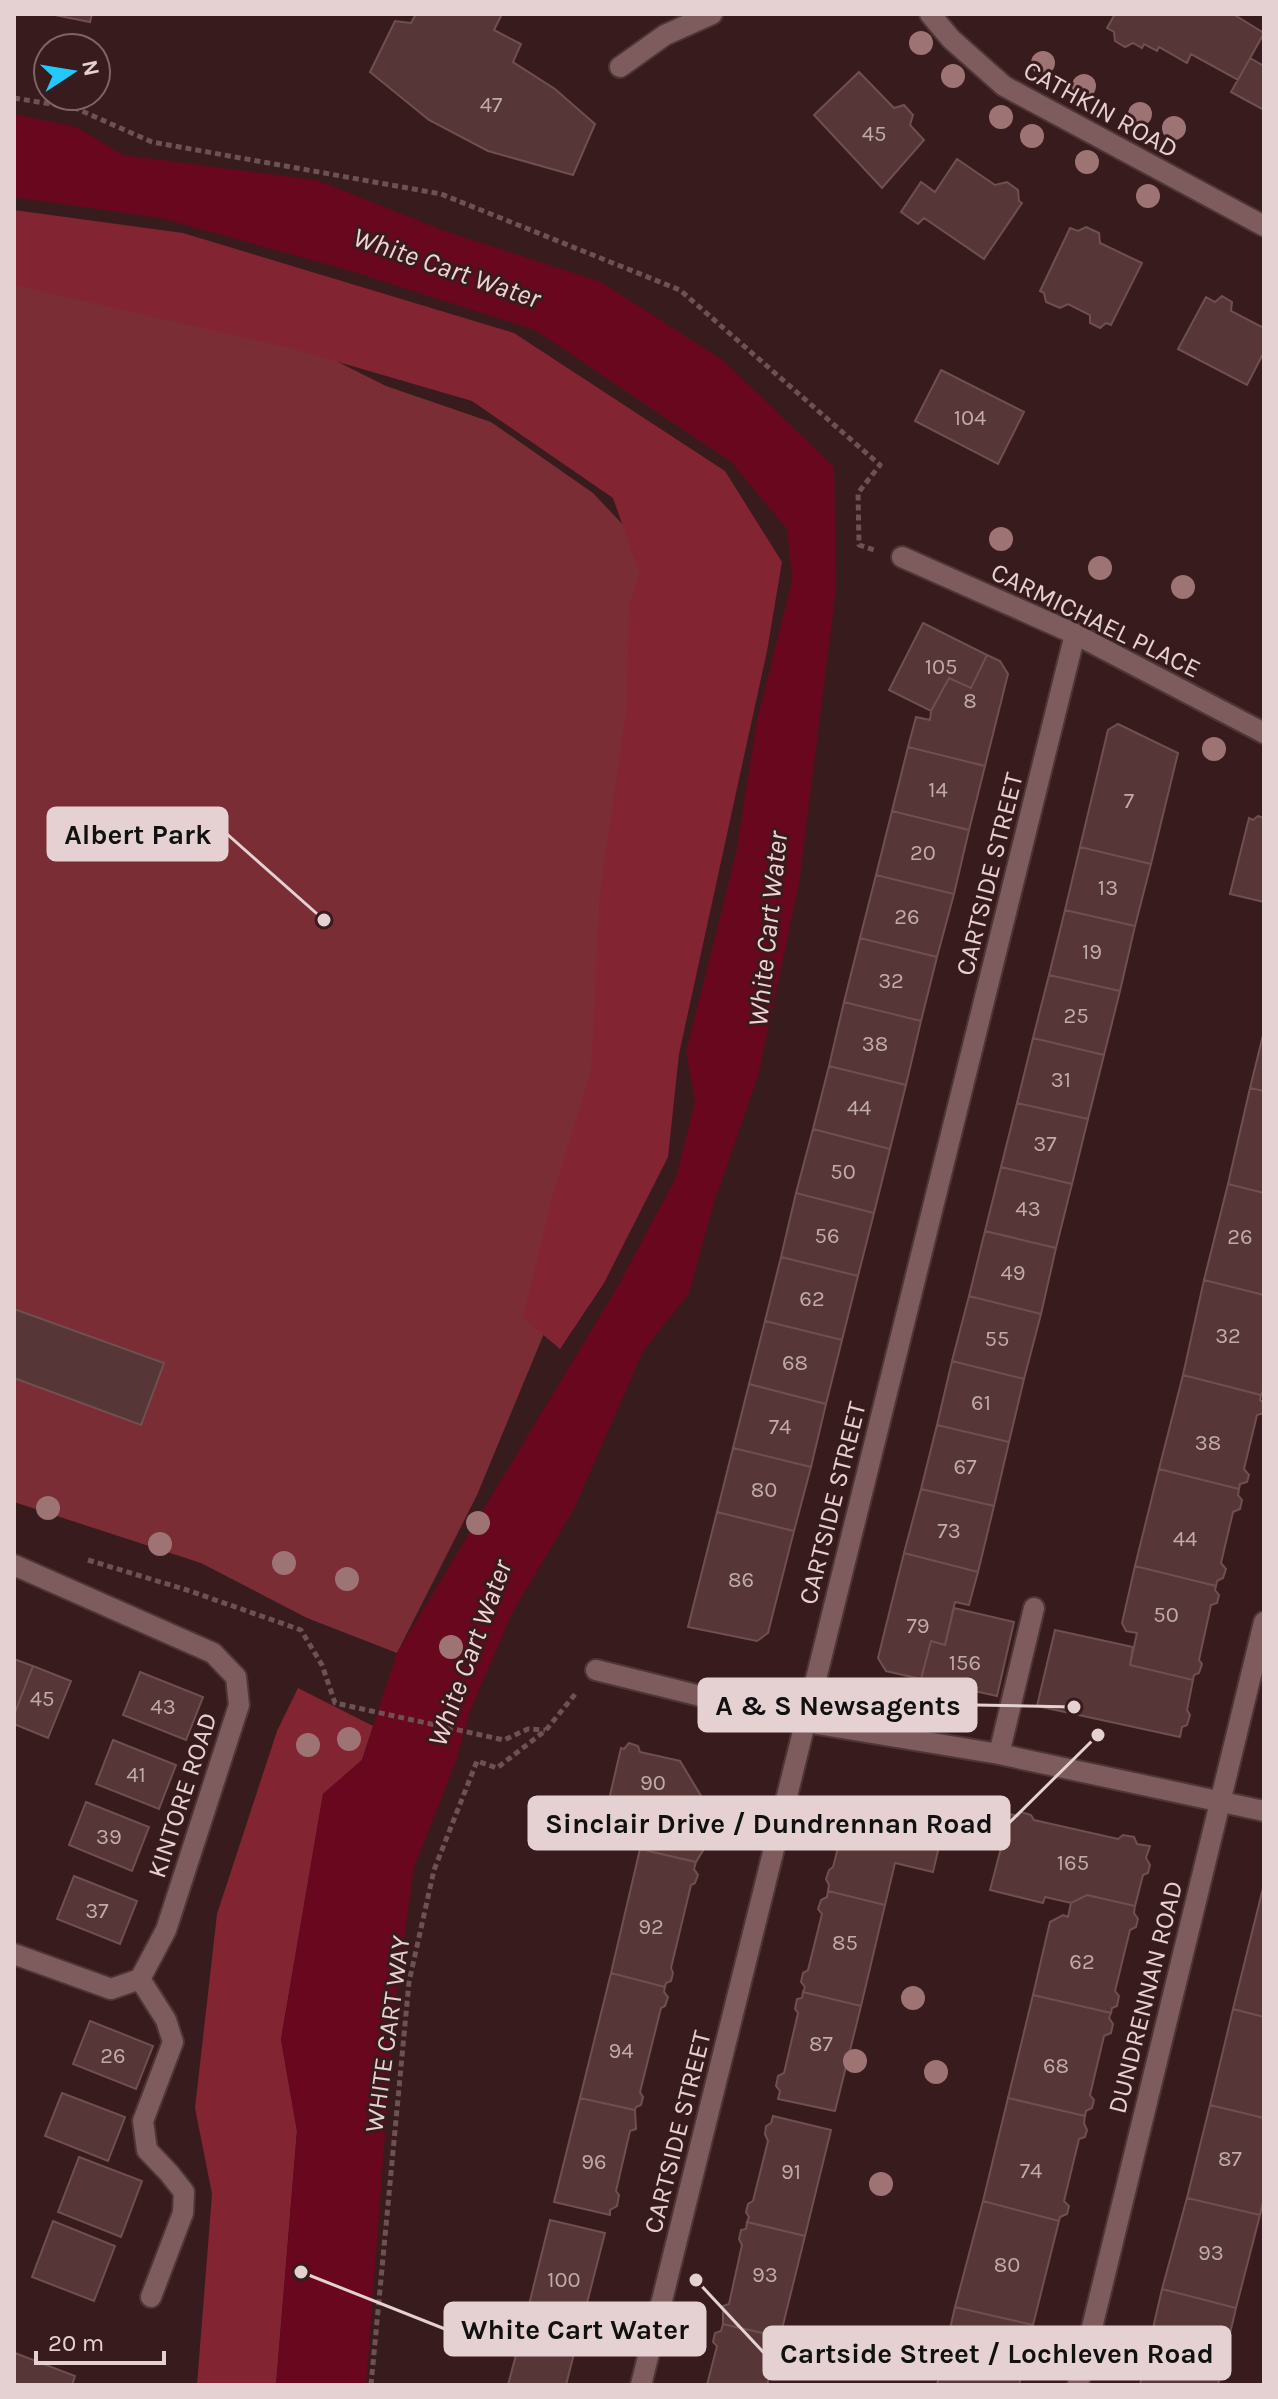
<svg xmlns="http://www.w3.org/2000/svg" width="1278" height="2399" font-family="Karla,sans-serif">
	<rect width="100%" height="100%" fill="#381b1d"/>
	<path fill="#7b2d36" d="M14,267L286,336L386,386L491,422L593,493L663,567L565,1283L477,1495L397,1653L307,1618L201,1563L14,1502Z"/>
	<path fill="#822432" d="M14,210L183,233L514,333L725,471L782,562L767,651L679,1054L668,1157L604,1283L560,1349L523,1318L554,1191L591,1072L600,893L627,707L629,604L640,574L613,498L472,401L290,348L14,285Z
		M298,1688L373,1726L362,1760L323,1794L281,2039L297,2131L276,2385H197L212,2194L195,2108L217,1914L277,1731Z"/>
	<path fill="#69071e" d="M14,114L76,127L123,155L316,180L445,231L601,282L724,361L834,467L836,588L799,883L758,1076L714,1202L689,1293L643,1351L574,1509L512,1613L469,1713L456,1761L414,1867L395,2003L366,2385H276L297,2131L281,2040L323,1794L362,1760L397,1653L619,1284L676,1177L695,1101L686,1052L736,853L757,720L792,581L787,529L731,462L535,330L351,271L161,218L14,197Z"/>
	<path fill="#563637" stroke="#704f50" stroke-width="2" d="M50,14H92L90,22Z
		M416,14H502L494,30L521,44L513,62L555,89L595,124L573,175L488,151L429,120L370,72L395,21L411,23Z
		M1115,14H1233L1264,33L1238,80L1191,54L1187,63L1159,47L1157,51L1144,44L1142,48L1133,43L1125,47L1115,41L1114,32L1107,28Z
		M1250,58L1264,66V110L1231,92Z
		M859,72L894,108L904,105L913,115L910,125L924,140L882,188L814,115Z
		M957,159L995,185L1007,182L1018,190L1019,201L1022,203L984,259L924,218L918,224L901,212L921,182L935,192Z
		M1086,227L1099,233L1100,243L1142,263L1111,325L1106,323L1100,328L1090,323V315L1068,304L1060,308L1046,302L1044,293L1040,291L1070,228L1078,231Z
		M1222,296L1232,302L1231,311L1264,328V352L1247,385L1178,349L1206,297L1215,302Z
		M941,370L1024,412L998,464L915,421Z
		M923,623L987,655L971,688L949,678L931,711L889,690Z
		M987,655L1000,661L1008,674L985,766L908,747L916,717L930,720L931,711L949,678L971,688Z
		M1118,724L1178,753L1151,864L1080,847L1108,730Z
		M908,747L985,766L969,830L892,811Z
		M892,811L969,830L954,894L876,875Z
		M1258,816L1264,818V902L1230,894L1249,818L1253,820Z
		M1080,847L1151,864L1135,926L1065,910Z
		M876,875L954,894L937,957L860,938Z
		M1065,910L1135,926L1120,991L1049,975Z
		M860,938L937,957L921,1021L844,1002Z
		M1049,975L1120,991L1104,1055L1033,1038Z
		M844,1002L921,1021L906,1085L829,1066Z
		M1264,1031V1091L1250,1088Z
		M1033,1038L1104,1055L1088,1119L1017,1103Z
		M829,1066L906,1085L890,1149L813,1129Z
		M1250,1088L1264,1091V1193L1228,1184Z
		M1017,1103L1088,1119L1072,1184L1001,1167Z
		M813,1129L890,1149L874,1213L796,1193Z
		M1001,1167L1072,1184L1056,1248L985,1231Z
		M1228,1184L1264,1193V1295L1204,1280Z
		M796,1193L874,1213L858,1276L781,1257Z
		M985,1231L1056,1248L1041,1314L969,1296Z
		M781,1257L858,1276L842,1340L765,1321Z
		M1204,1280L1264,1295V1389L1261,1395L1183,1375Z
		M969,1296L1041,1314L1024,1379L952,1361Z
		M14,1309L164,1363L141,1425L14,1378Z
		M765,1321L842,1340L826,1404L749,1384Z
		M952,1361L1024,1379L1009,1442L937,1425Z
		M1183,1375L1261,1395L1260,1400L1264,1404V1413L1257,1415L1244,1469L1249,1475L1247,1482L1240,1484L1239,1489L1159,1469Z
		M749,1384L826,1404L811,1467L733,1448Z
		M937,1425L1009,1442L994,1506L921,1489Z
		M733,1448L811,1467L794,1531L717,1512Z
		M1159,1469L1239,1489L1238,1495L1242,1500L1240,1509L1233,1512L1221,1563L1226,1569L1223,1578L1217,1581L1216,1586L1135,1566Z
		M921,1489L994,1506L978,1572L904,1553Z
		M717,1512L794,1531L768,1633L757,1641L688,1627Z
		M904,1553L978,1572L969,1605L955,1602L945,1645L931,1641L921,1679L886,1671L878,1658Z
		M1135,1566L1216,1586L1215,1590L1219,1595L1217,1603L1211,1605L1199,1660L1202,1664L1199,1673L1194,1675L1193,1680L1130,1665L1137,1633L1126,1631L1122,1623Z
		M954,1608L1014,1622L997,1696L921,1679L931,1641L945,1645Z
		M1055,1630L1133,1647L1130,1665L1193,1680L1187,1710L1190,1715L1187,1725L1182,1727L1180,1737L1037,1706Z
		M14,1659L33,1666L14,1715Z
		M33,1666L71,1681L48,1738L14,1724V1715Z
		M140,1672L203,1697L186,1740L123,1715Z
		M113,1740L176,1765L159,1809L96,1784Z
		M629,1743L638,1746L640,1752L680,1761L709,1809L701,1843L704,1849L696,1862L640,1849L649,1813L608,1804L621,1748L624,1749Z
		M86,1802L149,1827L132,1871L69,1845Z
		M888,1804L920,1812L925,1807L935,1810L937,1815L946,1817L933,1872L895,1863L885,1905L828,1891L829,1885L826,1879L829,1870L833,1867L841,1836Z
		M1021,1812L1031,1815L1034,1820L1118,1839L1123,1835L1134,1837L1137,1844L1150,1846L1146,1858L1150,1865L1148,1873L1143,1875L1135,1906L1087,1895L1071,1903L1045,1897L1043,1903L990,1890L1010,1814L1018,1816Z
		M640,1849L696,1862L694,1869L698,1875L695,1883L691,1885L671,1968L673,1973L671,1981L666,1983L665,1987L611,1973Z
		M74,1876L137,1901L120,1944L57,1919Z
		M1264,1884V2017L1233,2009Z
		M828,1891L885,1905L861,2006L803,1992L805,1987L801,1982L803,1973L808,1970L822,1914L818,1909L821,1900L827,1897Z
		M1087,1895L1135,1906L1134,1913L1138,1919L1136,1927L1130,1930L1115,1991L1119,1996L1117,2006L1112,2008L1111,2013L1033,1995L1050,1922L1063,1915L1068,1917L1071,1903Z
		M611,1973L665,1987L664,1992L668,1997L665,2006L661,2008L640,2092L643,2097L641,2105L636,2107L635,2110L580,2098Z
		M803,1992L861,2006L835,2111L778,2099L780,2091L776,2086L778,2076L784,2073L798,2013L795,2009L797,1999L802,1998Z
		M1033,1995L1111,2013L1109,2018L1113,2024L1111,2033L1104,2036L1090,2095L1094,2100L1092,2108L1086,2111L1085,2116L1008,2098Z
		M1233,2009L1264,2017V2118L1210,2105Z
		M90,2021L153,2046L136,2089L73,2064Z
		M62,2093L125,2117L108,2161L45,2136Z
		M580,2098L635,2110L636,2129L630,2131L616,2191L619,2195L617,2206L610,2210V2215L554,2202Z
		M1008,2098L1085,2116L1084,2123L1087,2130L1085,2137L1079,2139L1064,2201L1069,2206L1067,2214L1060,2217L1059,2221L983,2201Z
		M1210,2105L1264,2118V2198L1260,2215L1187,2198Z
		M773,2116L831,2130L805,2236L747,2222L749,2217L746,2212L748,2204L753,2201L768,2141L765,2134L766,2126L771,2123Z
		M79,2157L142,2181L121,2237L58,2212Z
		M1187,2198L1260,2215L1236,2308L1162,2289Z
		M983,2201L1059,2221L1033,2325L955,2307Z
		M550,2220L605,2233L578,2338L524,2325Z
		M53,2221L115,2246L94,2301L32,2277Z
		M747,2222L805,2236L780,2337L723,2324V2306L729,2304L742,2245L739,2239L741,2230L746,2229Z
		M1162,2289L1236,2308L1218,2385H1140Z
		M955,2307L1033,2325L1019,2385H937Z
		M723,2324L780,2337L767,2385H707L717,2346L713,2342L715,2333L721,2331Z
		M524,2325L578,2338L566,2385H508Z
		M15,2353L75,2376L72,2385H14Z"/>
	<g fill="none" stroke-linecap="round" stroke-linejoin="round">
		<g stroke="#4e3637" stroke-width="24">
			<path id="minor" d="M930,14L951,39L1004,86L1264,226
				M620,67L665,35L712,14
				M902,557L1075,634L1264,733
				M14,1565L213,1653L236,1677L239,1705L166,1930L140,1979L111,1989L14,1954
				M596,1670L805,1722L999,1754L1264,1811
				M999,1754L1034,1608
				M140,1979L166,2020L173,2042L143,2121L147,2150L169,2173L184,2192L183,2213L151,2297
				M641,2385L1075,634
				M1078,2385L1264,1622"/>
		</g>
		<path stroke="#6d5254" stroke-width="5" stroke-dasharray="6 4" stroke-linecap="butt" d="M14,98L75,108L152,142L441,194L680,290L880,465L858,493L859,545L874,550
			M88,1560L187,1590L301,1630L322,1665L335,1703L504,1740L528,1729L545,1730
			M371,2385L409,1982L434,1870L477,1761L497,1768L546,1730L576,1693"/>
		<use href="#minor" stroke="#7e5b5d" stroke-width="20"/>
	</g>
	<g fill="#9e7374">
		<circle cx="921" cy="43" r="12"/>
		<circle cx="1043" cy="63" r="12"/>
		<circle cx="953" cy="76" r="12"/>
		<circle cx="1084" cy="86" r="12"/>
		<circle cx="1140" cy="114" r="12"/>
		<circle cx="1001" cy="117" r="12"/>
		<circle cx="1174" cy="128" r="12"/>
		<circle cx="1032" cy="136" r="12"/>
		<circle cx="1087" cy="162" r="12"/>
		<circle cx="1148" cy="196" r="12"/>
		<circle cx="1001" cy="539" r="12"/>
		<circle cx="1100" cy="568" r="12"/>
		<circle cx="1183" cy="587" r="12"/>
		<circle cx="1214" cy="749" r="12"/>
		<circle cx="48" cy="1508" r="12"/>
		<circle cx="478" cy="1523" r="12"/>
		<circle cx="160" cy="1544" r="12"/>
		<circle cx="284" cy="1563" r="12"/>
		<circle cx="347" cy="1579" r="12"/>
		<circle cx="451" cy="1647" r="12"/>
		<circle cx="349" cy="1739" r="12"/>
		<circle cx="308" cy="1745" r="12"/>
		<circle cx="913" cy="1998" r="12"/>
		<circle cx="855" cy="2061" r="12"/>
		<circle cx="936" cy="2072" r="12"/>
		<circle cx="881" cy="2184" r="12"/>
	</g>
	<g text-anchor="middle" stroke-width="6" stroke-linejoin="round" paint-order="stroke">
		<g font-size="22" fill="#c1aaaa">
			<text x="491" y="112">47</text>
			<text x="874" y="141">45</text>
			<text x="970" y="425">104</text>
			<text x="941" y="674">105</text>
			<text x="970" y="708">8</text>
			<text x="938" y="797">14</text>
			<text x="1129" y="808">7</text>
			<text x="923" y="860">20</text>
			<text x="1108" y="895">13</text>
			<text x="907" y="924">26</text>
			<text x="1092" y="959">19</text>
			<text x="891" y="988">32</text>
			<text x="1076" y="1023">25</text>
			<text x="875" y="1051">38</text>
			<text x="1061" y="1087">31</text>
			<text x="859" y="1115">44</text>
			<text x="1045" y="1151">37</text>
			<text x="843" y="1179">50</text>
			<text x="1028" y="1216">43</text>
			<text x="827" y="1243">56</text>
			<text x="1240" y="1244">26</text>
			<text x="1013" y="1280">49</text>
			<text x="812" y="1306">62</text>
			<text x="1228" y="1343">32</text>
			<text x="997" y="1346">55</text>
			<text x="795" y="1370">68</text>
			<text x="981" y="1410">61</text>
			<text x="780" y="1434">74</text>
			<text x="1208" y="1450">38</text>
			<text x="965" y="1474">67</text>
			<text x="764" y="1497">80</text>
			<text x="949" y="1538">73</text>
			<text x="1185" y="1546">44</text>
			<text x="741" y="1587">86</text>
			<text x="1166" y="1622">50</text>
			<text x="918" y="1633">79</text>
			<text x="965" y="1670">156</text>
			<text x="42" y="1706">45</text>
			<text x="163" y="1714">43</text>
			<text x="136" y="1782">41</text>
			<text x="653" y="1790">90</text>
			<text x="109" y="1844">39</text>
			<text x="1073" y="1870">165</text>
			<text x="97" y="1918">37</text>
			<text x="651" y="1934">92</text>
			<text x="845" y="1950">85</text>
			<text x="1082" y="1969">62</text>
			<text x="821" y="2051">87</text>
			<text x="621" y="2058">94</text>
			<text x="113" y="2063">26</text>
			<text x="1056" y="2073">68</text>
			<text x="1230" y="2166">87</text>
			<text x="594" y="2169">96</text>
			<text x="1031" y="2178">74</text>
			<text x="791" y="2179">91</text>
			<text x="1211" y="2260">93</text>
			<text x="1007" y="2272">80</text>
			<text x="765" y="2282">93</text>
			<text x="564" y="2287">100</text>
		</g>
		<g font-size="26" fill="#e5d1d1" stroke="#381b1d">
			<text transform="translate(1101 109) rotate(29)" y="9">CATHKIN ROAD</text>
			<text transform="translate(1096 620) rotate(26)" y="9">CARMICHAEL PLACE</text>
			<text transform="translate(989 874) rotate(-76)" y="9">CARTSIDE STREET</text>
			<text transform="translate(832 1503) rotate(-76)" y="9">CARTSIDE STREET</text>
			<text transform="translate(182 1795) rotate(-72)" y="9">KINTORE ROAD</text>
			<text transform="translate(1145 1997) rotate(-76)" y="9">DUNDRENNAN ROAD</text>
			<text transform="translate(387 2034) rotate(-82)" y="9">WHITE CART WAY</text>
			<text transform="translate(677 2132) rotate(-76)" y="9">CARTSIDE STREET</text>
		</g>
		<g font-size="28" font-style="italic" fill="#efd2d3" stroke="#381b1d">
			<text transform="translate(447 267) rotate(19)" y="10">White Cart Water</text>
			<text transform="translate(767 929) rotate(-84)" y="10">White Cart Water</text>
			<text transform="translate(469 1653) rotate(-70)" y="10">White Cart Water</text>
		</g>
	</g>
	<path fill="none" stroke="#e5d1d1" stroke-width="3" d="M324 920L227 834M1074 1707L976 1705M1098 1735L1009 1823M301 2272L445 2329M696 2280L764 2353"/>
	<g fill="#e5d1d1" stroke="#381b1d" stroke-width="3">
		<circle cx="324" cy="920" r="8"/>
		<circle cx="1074" cy="1707" r="8"/>
		<circle cx="1098" cy="1735" r="8"/>
		<circle cx="301" cy="2272" r="8"/>
		<circle cx="696" cy="2280" r="8"/>
	</g>
	<g fill="#e5d1d1" stroke="#e5d1d1" stroke-width="3">
		<rect x="48" y="808" width="179" height="52" rx="8"/>
		<rect x="699" y="1679" width="277" height="52" rx="8"/>
		<rect x="529" y="1797" width="480" height="52" rx="8"/>
		<rect x="445" y="2303" width="260" height="52" rx="8"/>
		<rect x="764" y="2327" width="466" height="52" rx="8"/>
	</g>
	<g font-size="28" text-anchor="middle" font-weight="bold" fill="#111">
		<text x="138" y="844">Albert Park</text>
		<text x="838" y="1715">A &amp; S Newsagents</text>
		<text x="769" y="1833">Sinclair Drive / Dundrennan Road</text>
		<text x="575" y="2339">White Cart Water</text>
		<text x="997" y="2363">Cartside Street / Lochleven Road</text>
	</g>
	<rect width="1278" height="2399" fill="none" stroke="#e5d1d1" stroke-width="32"/>
	<g transform="translate(72 72) rotate(78)"><circle r="38" fill="#381b1d" stroke="#7d6465" stroke-width="2"/>
	<path d="M0-6L14 30L0 20L-14 30Z" fill="#22c9fe"/>
	<text y="-12" font-size="22" font-weight="bold" text-anchor="middle" fill="#e5d1d1">N</text>
	</g>
	<path d="M36 2351v12h128v-12" fill="none" stroke="#e5d1d1" stroke-width="4"/>
	<text x="48" y="2351" font-size="24" fill="#e5d1d1" stroke="#381b1d" stroke-width="6" paint-order="stroke">20 m</text>
</svg>
